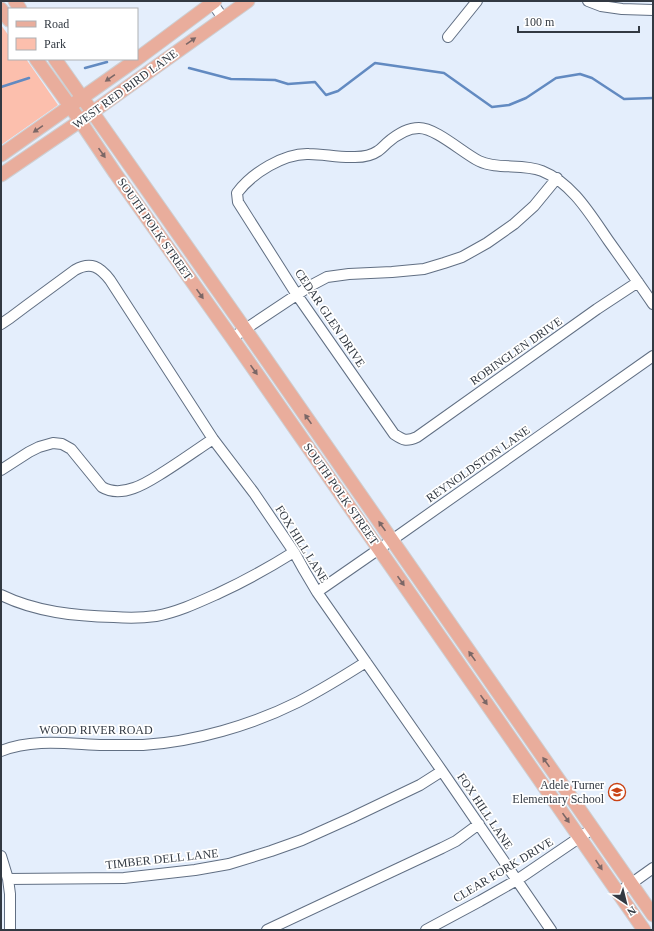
<svg xmlns="http://www.w3.org/2000/svg" width="654" height="931" font-family="Georgia,serif">
	<rect width="100%" height="100%" fill="#e4eefc"/>
	<path fill="#fcbfad" d="M1,25L9,36V59H26L58,105L1,145Z"/>
	<g fill="none" stroke-linecap="round" stroke-linejoin="round">
		<path stroke="#628ac1" stroke-width="2.5" d="M85,68L107,62
			M189,68L231,79L275,80L288,84L315,82L326,95L338,91L375,63L444,73L492,107L509,105L526,98L556,78L580,74L592,78L624,99L653,98
			M1,87L29,78"/>
		<g stroke="#616f83" stroke-width="12">
			<path id="minor" d="M211,1L223,18
				M588,1L601,6L622,9L653,10
				M448,37L477,1
				M638,282L597,309L417,437C406,442 403,440 394,434L297,295L238,202L237,193C252,173 284,153 309,154C324,154 339,158 355,157C362,157 371,156 378,151C381,149 384,146 387,143C395,136 407,128 419,128C436,128 463,153 479,161C497,170 523,163 542,171C572,183 590,214 608,240C623,261 638,282 653,304
				M1,324L10,318L26,306L75,270C91,261 100,267 110,280L213,439L254,493L294,552L304,570L317,592L442,771L551,930
				M232,338L310,286L327,277L349,274L392,272L424,269L444,263L462,257L487,243L514,224L534,206L557,178
				M1,470L29,452L39,447L53,443L62,444L71,449L102,487C112,493 123,492 134,488C143,485 151,480 159,475C177,464 195,451 213,439
				M317,592L392,540L653,356
				M1,595C36,612 75,616 114,617C128,618 142,618 156,616C178,612 199,602 219,593C245,581 270,567 294,552
				M1,751C34,738 69,744 104,745C117,745 130,745 143,745C194,742 252,725 298,702C321,690 344,676 366,662
				M1,856L8,879L10,894V930
				M8,879L124,878L195,870L229,864L271,851L302,840L351,818L420,785L442,771
				M618,893L653,868
				M267,930L442,848L456,841L479,824
				M426,930L480,901L517,880L592,829"/>
		</g>
		<g stroke="#cecfd2" stroke-width="15">
			<path id="major" d="M15,1L20,9
				M1,9L9,20
				M36,59L70,106L115,173L232,338L644,930
				M55,59L245,329L653,915
				M137,59L215,1
				M1,155L137,59
				M1,175L80,121L248,1"/>
		</g>
		<use href="#minor" stroke="#fff" stroke-width="10"/>
		<use href="#major" stroke="#e9ad9c" stroke-width="13"/>
	</g>
	<defs><path id="oneway-solid" d="M-6-.8H1V-3.2L6.5 0L1 3.2V.8H-6Z"/></defs>
	<g fill="#7b6766">
		<use href="#oneway-solid" transform="translate(191 41) rotate(-35)"/>
		<use href="#oneway-solid" transform="translate(110 78) rotate(145)"/>
		<use href="#oneway-solid" transform="translate(38 129) rotate(145)"/>
		<use href="#oneway-solid" transform="translate(102 153) rotate(55)"/>
		<use href="#oneway-solid" transform="translate(200 294) rotate(55)"/>
		<use href="#oneway-solid" transform="translate(254 370) rotate(55)"/>
		<use href="#oneway-solid" transform="translate(308 419) rotate(-125)"/>
		<use href="#oneway-solid" transform="translate(382 526) rotate(-125)"/>
		<use href="#oneway-solid" transform="translate(401 581) rotate(55)"/>
		<use href="#oneway-solid" transform="translate(472 656) rotate(-125)"/>
		<use href="#oneway-solid" transform="translate(484 700) rotate(55)"/>
		<use href="#oneway-solid" transform="translate(546 762) rotate(-125)"/>
		<use href="#oneway-solid" transform="translate(566 818) rotate(55)"/>
		<use href="#oneway-solid" transform="translate(599 865) rotate(56)"/>
	</g>
	<defs>
		<g id="school-ring" transform="scale(0.9)"><circle r="9.5" fill="#fff" stroke="#c94113" stroke-width="1.5"/><path d="M0-5L7-2L0 1L-7-2ZM-4 1L0 2.5L4 1V4Q0 6-4 4Z" fill="#c94113"/></g>
	</defs>
	<g fill-rule="evenodd">
		<use href="#school-ring" x="617" y="792"/>
	</g>
	<g text-anchor="middle" stroke-width="3.5" stroke-linejoin="round" paint-order="stroke">
		<g font-size="12" fill="#323942" stroke="#fff">
			<text transform="translate(125 89) rotate(-36)" y="4">WEST RED BIRD LANE</text>
			<text transform="translate(155 229) rotate(55)" y="4">SOUTH POLK STREET</text>
			<text transform="translate(330 318) rotate(56)" y="4">CEDAR GLEN DRIVE</text>
			<text transform="translate(516 351) rotate(-35)" y="4">ROBINGLEN DRIVE</text>
			<text transform="translate(478 464) rotate(-35)" y="4">REYNOLDSTON LANE</text>
			<text transform="translate(341 494) rotate(55)" y="4">SOUTH POLK STREET</text>
			<text transform="translate(302 544) rotate(58)" y="4">FOX HILL LANE</text>
			<text x="96" y="734">WOOD RIVER ROAD</text>
			<text transform="translate(485 811) rotate(56)" y="4">FOX HILL LANE</text>
			<text transform="translate(162 859) rotate(-6)" y="4">TIMBER DELL LANE</text>
			<text transform="translate(503 870) rotate(-31)" y="4">CLEAR FORK DRIVE</text>
		</g>
		<g font-size="12" fill="#323942" stroke="#fff" text-anchor="end">
			<text x="604" y="789">Adele Turner<tspan x="604" dy="14">Elementary School</tspan></text>
		</g>
	</g>
	<rect width="654" height="931" fill="none" stroke="#323942" stroke-width="4"/>
	<rect x="8" y="8" width="130" height="52" fill="#ffffff" stroke="#adb0b3"/>
	<rect x="16" y="21" width="20" height="6" fill="#e9ad9c" stroke="#adb0b3"/>
	<text x="44" y="28" font-size="12" fill="#323942">Road</text>
	<rect x="16" y="38" width="20" height="12" fill="#fcbfad" stroke="#adb0b3"/>
	<text x="44" y="48" font-size="12" fill="#323942">Park</text>
	<g transform="translate(626 903) rotate(145)" stroke="#ffffff" stroke-width="3" paint-order="stroke">
	<path d="M0-3L7 15L0 10L-7 15Z" fill="#323942"/>
	<text y="-6" font-size="11" font-weight="bold" text-anchor="middle" fill="#323942">N</text>
	</g>
	<path d="M518 26v6h121v-6" fill="none" stroke="#323942" stroke-width="2"/>
	<text x="524" y="26" font-size="12" fill="#323942" stroke="#ffffff" stroke-width="3" paint-order="stroke">100 m</text>
</svg>
